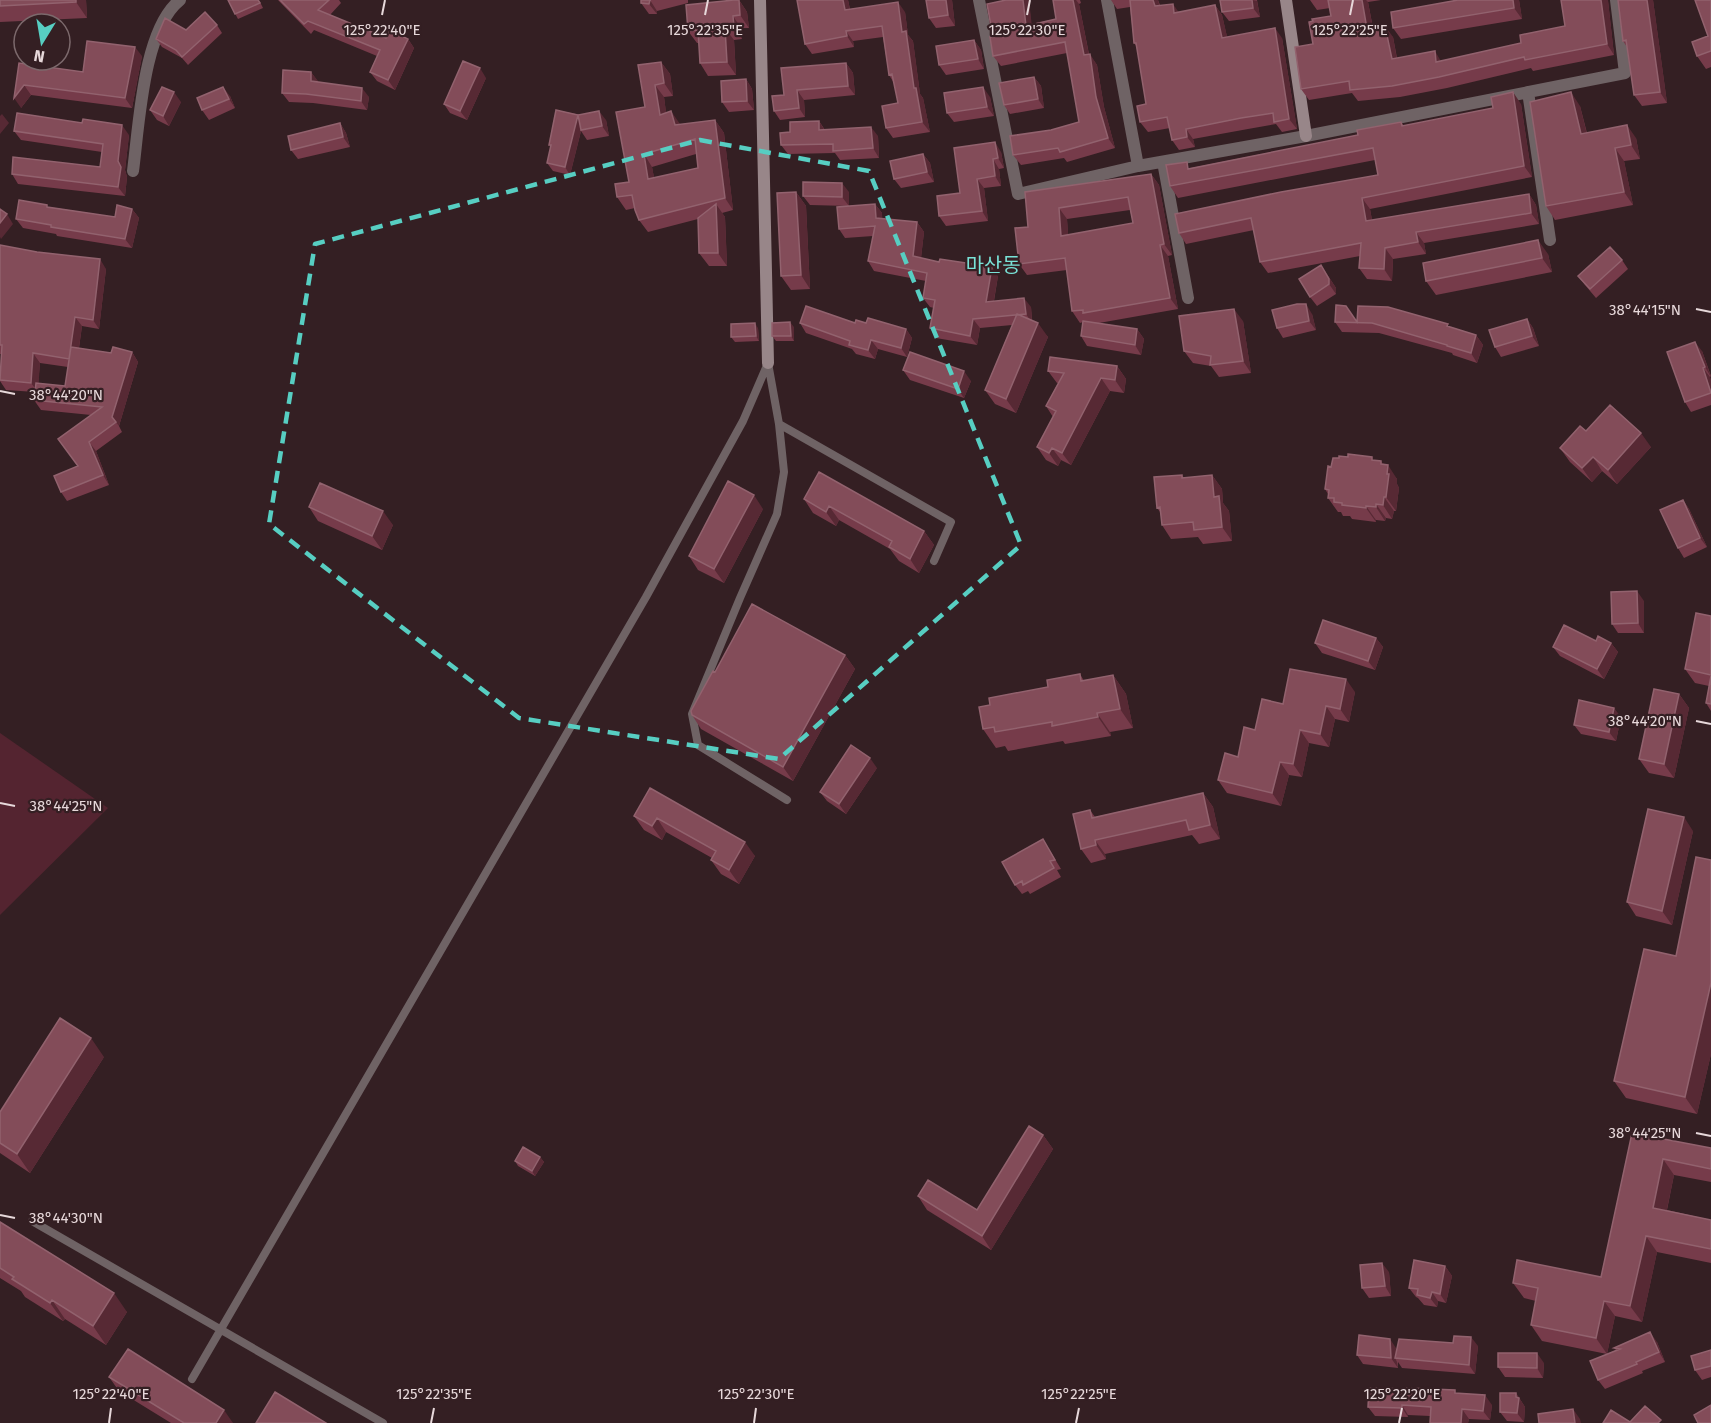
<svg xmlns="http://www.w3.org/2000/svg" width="1711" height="1423" font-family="'Fira Sans','Noto Sans KR',sans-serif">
	<rect width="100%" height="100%" fill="#341f23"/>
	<path fill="#542430" d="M0,733L108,808L0,915Z"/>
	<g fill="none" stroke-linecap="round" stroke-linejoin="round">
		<path stroke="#6f6365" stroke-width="8" d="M768,363L779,424L951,522L934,561
			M779,424L784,472L777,514L740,598L692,714L698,745L787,800
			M32,1221L383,1423
			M192,1379L646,597L743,421L768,363"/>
		<path stroke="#6f6365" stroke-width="12" d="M979,0L1018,194L1138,166L1306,136L1625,73L1616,0
			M1107,0L1138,166
			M1528,92L1550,240
			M1163,162L1188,298
			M133,171C139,126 143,29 180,0"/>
		<path stroke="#988689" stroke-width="12" d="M760,0L768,363
			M1286,0L1306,136"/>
	</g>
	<path fill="#763b4a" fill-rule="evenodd" d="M0,0H86L87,18L0,22Z
		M228,0H259L263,8L238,19Z
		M278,0H339L341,3L330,15L386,38L408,39L414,48L395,90L377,81L370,72L377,56L314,30L311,34Z
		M641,0H688V3L657,11V14H649L641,3Z
		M739,0L747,12L749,28H741L742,39L734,40L736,75L708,76L700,63L699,43H697L688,31Z
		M797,0H848L850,9L905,12L908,35L913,41L920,94L923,98L930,132L893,138L886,128L898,103L894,83L889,75L883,37L853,41L854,47L812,54L805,44Z
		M952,0L955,26L936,28L929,18Z
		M1006,0H1029L1031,24L1056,19L1053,0H1080L1081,3L1079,4L1089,54L1097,65L1104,107L1115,148L1067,162L1064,158L1021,165L1013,155L1051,130L1079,122L1067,53L1001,66L993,56V37Z
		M1111,0H1158L1160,5L1179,12L1215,5L1222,15L1227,37L1282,38L1297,129L1282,132L1276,124L1248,129L1193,139L1195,147L1179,150L1172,140L1170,128L1148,132L1140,122L1146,104L1137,47L1134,43L1130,7L1117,9Z
		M1220,0H1257L1260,17L1229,21L1222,12Z
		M1310,0H1381L1368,2L1373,28L1393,37L1397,58L1441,61L1521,43L1565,26L1608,1L1614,55L1533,71L1531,68L1447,88L1400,97L1358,101L1352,93L1309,100L1301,89L1313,44L1331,16L1330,8L1317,10Z
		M1519,0L1522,19L1401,39L1393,28Z
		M1618,0H1653L1667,103L1642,106L1634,95L1627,47L1623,41Z
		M1711,0V67L1706,69L1697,56L1708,36Z
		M217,25L222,33L188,65L182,58L162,47L156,39L186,30Z
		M974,40L981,50L984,69L946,75L939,65Z
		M142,56L132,108L31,95L21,108L19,63L83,72Z
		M661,62L670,74L673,96L664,97L666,113L680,125L715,120L724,133L733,210L722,213L725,217L727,266H709L699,253L698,219L648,232L639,220L635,208L626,210L617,197L629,182L645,107ZM696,154L698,168L654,178L652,167Z
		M846,63L853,73L855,95L804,100L805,117L780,120L774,111L784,95Z
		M311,72L318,82L369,97L367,110L313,103L289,102L282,93Z
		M1034,77L1041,86L1044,108L1010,114L1004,105Z
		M486,78L467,120L450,113L444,104Z
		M746,79L752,89L754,110L729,112L722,102Z
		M230,96L235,108L209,120L202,110Z
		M990,97L994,116L954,122L947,113Z
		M181,102L169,126L157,120L150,110Z
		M1521,104L1532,177L1370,209L1372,220L1529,194L1536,205L1539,224L1424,243L1426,254L1393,259L1392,281L1367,279L1359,268L1360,256L1268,273L1260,262L1254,230L1186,244L1179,233L1378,175L1375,160L1178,198L1170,186L1191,168L1358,135L1401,122L1404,126Z
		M1580,106L1587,133L1636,138L1640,159L1624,161L1633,205L1555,220L1546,206Z
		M556,110L606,120L609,136L587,140L581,131L570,175L553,171L547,163L551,147L549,145Z
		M819,121L825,130L878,136L879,158L840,160L835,153L788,154L781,145L790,132Z
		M340,123L346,133L350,147L298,159L291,150Z
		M14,131L129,135L125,170L127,177L125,196L18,184L12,174L100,167L102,152L21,140Z
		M954,148L1001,152L1004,168L999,169L1001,186L984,188L988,221L946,226L939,216L960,193Z
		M923,154L930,163L934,182L901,188L894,179Z
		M1151,174L1159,185L1172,255L1168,256L1178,309L1099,323L1137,329L1144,339L1141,355L1087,346L1081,336L1083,322L1080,323L1072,311L1067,270L1027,275L1019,264L1028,227L1025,192ZM1130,210L1133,223L1068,235L1067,219Z
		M796,192L806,206L810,289L791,290L781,276Z
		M849,192V206L875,204L882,213V219L917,222L924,232L921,258L998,276L994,301L1031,307L1032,320L1048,337L1016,413L995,404L985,390L1012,325L980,328L977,345L936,338L930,328L934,308L930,307L923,298L926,281L874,271L868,261L873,236L845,238L839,229L848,206L810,205L803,196Z
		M49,207L115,217L132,209L139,218L132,248L57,236L56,234L23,228L16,219Z
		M0,245L106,269L99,329L82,326L79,348L111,353L132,352L138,362L119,426L122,432L96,451L109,485L67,501L61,492L78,467L91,415L41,410L34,400L35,392L6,390L0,381L1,354H0ZM40,363L68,367L65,386L38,384Z
		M1548,254L1552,272L1436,295L1426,281Z
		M1622,260L1628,269L1596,298L1585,285L1578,276Z
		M1321,265L1336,288V294L1317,306L1310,297Z
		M1312,314L1316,330L1283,338L1277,328Z
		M1527,319L1533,328L1539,346L1501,357L1495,347Z
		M1243,321L1251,373L1219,377L1211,366L1193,363L1184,351Z
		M1357,321L1451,327L1476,335L1483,345L1477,363L1453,355L1452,353L1379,333L1342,332L1335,322Z
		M800,323H866L906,329L912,338L907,357L878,349L875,359L856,354L852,349L806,333Z
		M794,327V341H776L772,336Z
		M758,328L759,341L735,342L731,337Z
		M1702,351L1711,376L1710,377L1711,382V405L1691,412L1685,402Z
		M1117,366L1126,379L1124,393L1110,391L1071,465L1061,460L1058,466L1046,460L1037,447L1053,417L1046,406L1058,383H1057L1048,371Z
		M903,370L971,381L964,398L910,380Z
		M1586,431L1651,447L1617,484L1602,471L1592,482L1570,462L1560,448Z
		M1375,460L1384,464L1397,479V484L1399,488L1396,511H1394L1392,519L1386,518L1385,521L1376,520V522L1352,519L1350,516H1343L1341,512H1338L1328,498V494L1325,489L1331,467Z
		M1182,475L1184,478L1212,475L1222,489L1223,503L1229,511L1232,541L1203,544L1198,537L1171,539L1162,525L1161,513L1157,508Z
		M804,499L924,531L934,545L919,573L899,561L890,549L839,520L836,526L813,513Z
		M1683,500L1689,509L1707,547L1684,558L1678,548Z
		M309,507L393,525L382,550L318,521Z
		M763,509L724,583L698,570L689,556Z
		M1644,601V633H1618L1612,624Z
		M1711,616V711L1706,703L1709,686L1695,683L1685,669Z
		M1376,638L1383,647L1375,670L1322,653L1315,643Z
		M1596,641L1611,643L1618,652L1604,679L1560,656L1553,647Z
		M845,655L855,669L793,781L701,729L692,715L715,672Z
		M1080,674L1084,681L1113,675L1126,694L1133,728L1110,732L1111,736L1065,744L1063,741L1008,751L1005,746L996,748L983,729L990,705L1048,687Z
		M1355,692L1349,722L1335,719L1329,747L1309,743L1302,777L1289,775L1281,806L1227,793L1218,780L1283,704Z
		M1679,694L1689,708L1674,778L1649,773L1639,759Z
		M1621,717L1616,741L1581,734L1574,725Z
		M877,768L846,814L827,801L820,792Z
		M650,788L755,856L739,884L721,874L711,860L712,858L666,832L662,840L644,830L634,816Z
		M1203,793L1213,807L1220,839L1199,844L1192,835L1105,854L1106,859L1091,863L1081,849L1090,810L1095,817Z
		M1693,831L1672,925L1636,916L1627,902Z
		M1049,849L1061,869L1057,870L1061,877L1030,894L1028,891L1022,894L1015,885Z
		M1711,860V1054L1697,1114L1626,1098L1614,1081L1676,956Z
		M104,1057L30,1173L0,1153V1112Z
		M1632,1133L1711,1148V1182L1674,1175L1667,1210L1711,1220V1263L1657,1252L1642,1322L1615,1316L1607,1354L1616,1350L1614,1348L1657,1342L1665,1362L1642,1371L1643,1373L1605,1389L1598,1380L1607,1354L1542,1341L1531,1325L1536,1301L1524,1298L1513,1283L1601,1277Z
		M1043,1135L1053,1149L991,1250L927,1210L918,1196L977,1210Z
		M540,1157L544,1162L535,1176L518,1166L515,1161Z
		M0,1222L127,1312L106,1345L65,1319L63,1321L25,1297L21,1291L0,1278Z
		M1445,1266L1452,1276L1446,1303L1438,1301L1437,1307L1424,1305L1418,1298L1416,1297L1409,1288Z
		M1389,1272L1391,1296L1369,1298L1362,1288Z
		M1453,1343L1478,1346L1475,1374L1402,1368L1398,1362V1368L1363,1364L1357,1355L1396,1348L1397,1352Z
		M1711,1350V1377L1702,1380L1695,1370Z
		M1544,1363L1543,1378L1505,1377L1498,1367Z
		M109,1377L233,1423H171L119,1391Z
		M1457,1393L1492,1405L1490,1420L1469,1419L1468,1423H1430V1416L1408,1415V1417L1375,1416L1368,1407Z
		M1516,1393L1525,1407L1524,1422L1507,1421L1500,1412Z"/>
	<path fill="#572934" d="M76,0H86L87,18L76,2Z
		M650,0L657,11V14L649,4Z
		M739,0L747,12L749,28L740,15Z
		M843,0H848L852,20L845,10Z
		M946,0H952L955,26L948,15Z
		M1023,0H1029L1033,36L1026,26Z
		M1073,0H1076L1079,4L1090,60V54L1097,65L1104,107L1115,148L1108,138L1084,55Z
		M1153,0H1158L1162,16L1155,6Z
		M1252,0L1257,1L1260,17L1253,8Z
		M1362,0H1366L1368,2L1375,40L1367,29Z
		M1513,0H1519L1522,19L1514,8Z
		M1601,0H1608L1614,55L1607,44Z
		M1647,0H1653L1667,103L1660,92Z
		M898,2L905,12L908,35L913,41L920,94L923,98L930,132L922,122L914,88L902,32Z
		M1173,4L1180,14L1174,13Z
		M1215,5L1222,15L1230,49L1222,38Z
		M733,16L741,28L742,39L734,27Z
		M1385,26L1393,37L1399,71L1392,59Z
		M725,28L734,40L736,75L727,62Z
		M1275,28L1282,38L1297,129L1289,119Z
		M846,31L853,41L854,47L847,36Z
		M408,39L414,48L395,90L388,80Z
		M974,40L981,50L984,69L978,59Z
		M135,47L142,56L132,108L125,98Z
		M1435,51L1442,63L1436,62Z
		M661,62L670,74L673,96L664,83Z
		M846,63L853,73L855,95L848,86Z
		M480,68L486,78L467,120L460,111Z
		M311,72L318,81L317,90L311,81Z
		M1034,77L1041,86L1044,108L1038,99Z
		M746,79L752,89L754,110L747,101Z
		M24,85L31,95L21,108L14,98Z
		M655,85L664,97L668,127L660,115Z
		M223,87L230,96L235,108L229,99Z
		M983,87L990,97L994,116L987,107Z
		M362,88L369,97L367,110L361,101Z
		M797,90L804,100L805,117L799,108Z
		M174,92L181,102L169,126L163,116Z
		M1513,92L1521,104L1532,177L1524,166Z
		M1571,92L1580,106L1590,147L1581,134Z
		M599,111L606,120L609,136L602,126Z
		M671,111L680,124L684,138L675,125Z
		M2,114L9,123L0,134V116Z
		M578,115L583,123L570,175L565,167Z
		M715,120L724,133L733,210L725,198Z
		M819,121L825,131L819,130Z
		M340,123L346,133L350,147L343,137Z
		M122,125L129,135L125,170L127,177L125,196L118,187V161Z
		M1627,125L1636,138L1640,159L1631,145Z
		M871,127L878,136L879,158L873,148Z
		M1186,129L1193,139L1195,147L1187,137Z
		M995,142L1001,152L1004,168L998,158Z
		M1615,148L1624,161L1633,205L1624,192Z
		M644,154L652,167L657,192L648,179Z
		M923,154L930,163L934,182L927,172Z
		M993,159L999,169L1001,186L995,176Z
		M1151,174L1159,185L1172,255L1164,244Z
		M977,179L984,188L988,221L982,211Z
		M842,183L849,192V206L842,197Z
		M796,192L806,206L810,289L801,275Z
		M1529,194L1536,205L1539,224L1531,213Z
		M1362,198L1370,209L1374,232L1366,221Z
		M716,204L725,217L727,266L718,253Z
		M875,204L882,213L883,227L876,218Z
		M1059,208L1067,219L1069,247L1061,236Z
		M132,209L139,218L132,248L125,239Z
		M7,214L13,224L1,239L0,237V223Z
		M917,222L924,232L920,266L913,256Z
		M1416,232L1424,243L1426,254L1418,242Z
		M1538,240L1548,254L1552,272L1542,258Z
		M1160,245L1168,256L1178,309L1170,298Z
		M1385,248L1393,259L1392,281L1384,269Z
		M100,259L106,269L99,329L93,320Z
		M1321,265L1336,288V294L1329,284Z
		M992,267L998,276L992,311L986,302Z
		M1024,298L1031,307L1032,323L1026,314Z
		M1306,304L1312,314L1316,330L1309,321Z
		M1234,309L1243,321L1251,373L1243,361Z
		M75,317L82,326L76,368L69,359Z
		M973,319L980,328L977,345L970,336Z
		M1527,319L1533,328L1539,346L1532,336Z
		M790,322L794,327V341L791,336Z
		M755,323L758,328L759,341L756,336Z
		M1038,323L1048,337L1016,413L1006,399Z
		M906,329L912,338L907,357L901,348Z
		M1137,329L1144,339L1141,355L1135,345Z
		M1476,335L1483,345L1477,363L1471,353Z
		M871,340L878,349L875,359L868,350Z
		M1695,342L1702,351L1711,377L1705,367Z
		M132,352L138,362L119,426L112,417Z
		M33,353L40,363L38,392L31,383Z
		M1117,366L1126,379L1124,393L1115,380Z
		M1703,368L1710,377L1711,382V391Z
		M964,371L971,381L964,398L958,389Z
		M1101,378L1110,391L1071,465L1062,453Z
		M1641,433L1651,447L1617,484L1608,470Z
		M89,442L96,451L109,485L103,475Z
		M1052,448L1061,460L1058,466L1049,453Z
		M1593,457L1602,471L1592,482L1582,468Z
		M1381,461L1387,469L1388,465L1397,479V484L1399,488L1396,511L1386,497L1381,464Z
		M1212,475L1222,489L1223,503L1229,511L1232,541L1222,527L1214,497Z
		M754,495L763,509L724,583L714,569Z
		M1384,497L1394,511L1392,519L1383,505Z
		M1683,500L1689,509L1707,547L1700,538Z
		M1376,504L1386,518L1385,521L1376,507Z
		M829,506L839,520L836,526L826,512Z
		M1366,506L1376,520V522L1366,508Z
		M383,511L393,525L382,550L372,536Z
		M924,531L934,545L919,573L910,559Z
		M1637,591L1644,601V633L1638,623Z
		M1376,638L1383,647L1375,670L1368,661Z
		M1611,643L1618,652L1604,679L1597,669Z
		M845,655L855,669L793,781L783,767Z
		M1113,675L1126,694L1133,728L1120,709Z
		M1346,679L1355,692L1349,722L1340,709Z
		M1679,694L1689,708L1674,778L1664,764Z
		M1326,706L1335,719L1329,747L1320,734Z
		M1614,708L1621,717L1616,741L1609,732Z
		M1097,713L1110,732L1111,736L1098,717Z
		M1300,730L1309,743L1302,777L1293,764Z
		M870,758L877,768L846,814L839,804Z
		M1280,762L1289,775L1281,806L1272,793Z
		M1203,793L1213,807L1220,839L1210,825Z
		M1684,817L1693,831L1672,925L1662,911Z
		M657,818L666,832L662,840L652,826Z
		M1095,840L1105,854L1106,859L1096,845Z
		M745,842L755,856L739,884L729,870Z
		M1711,983V1054L1697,1114L1685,1097Z
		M91,1038L104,1057L30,1173L17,1154Z
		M1043,1135L1053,1149L991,1250L982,1236Z
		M540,1157L544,1162L535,1176L532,1171Z
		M1663,1159L1674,1175L1664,1223L1653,1208Z
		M1646,1236L1657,1252L1642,1322L1630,1306Z
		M1382,1263L1389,1272L1391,1296L1385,1286Z
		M1445,1266L1452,1276L1446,1303L1440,1294Z
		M1432,1292L1438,1301L1437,1307L1430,1298Z
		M114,1293L127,1312L106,1345L93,1326Z
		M52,1300L65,1319L63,1321L50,1303Z
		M1604,1301L1615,1316L1607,1354L1596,1338Z
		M1650,1332L1657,1342L1665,1362L1659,1352Z
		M1471,1337L1478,1346L1475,1374L1469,1365Z
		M1390,1339L1396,1348L1397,1359L1395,1358L1397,1362L1398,1368L1391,1358Z
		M1537,1353L1544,1363L1543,1378L1537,1368Z
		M1516,1393L1525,1407L1524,1422L1517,1413Z
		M1485,1395L1492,1405L1490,1420L1483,1411Z
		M1402,1405L1408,1415V1417L1402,1408Z
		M1462,1409L1469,1419L1468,1423H1461Z
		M1573,1409L1580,1419L1581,1423H1575Z
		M224,1410L233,1423H216Z"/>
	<path fill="#834c59" stroke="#92626e" stroke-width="1.5" fill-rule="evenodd" d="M0,0H76V2L0,6Z
		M228,0H258L260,3L235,14Z
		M280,0H329L318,10L386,38L390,30L408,39L388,80L370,72L380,50L308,21L304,24Z
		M641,0H651H650L649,4L641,3Z
		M734,0H739L740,15L733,16L734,27L725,28L727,62L700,63L698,30L688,31L686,5Z
		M797,0H843L845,10L898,2L902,32L906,31L914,88H916L922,122L886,128L882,106L898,103L892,74L889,75L882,26L846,31L847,36L805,44Z
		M926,0H946L948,15L929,18Z
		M1006,0H1023L1026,26L1056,19L1053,0H1073L1084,55L1090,54L1096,97L1108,138L1060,152L1058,148L1013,155L1010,136L1051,130L1079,122L1065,42L993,56L990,37H993L987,4Z
		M1130,0H1153L1155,6L1173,4L1174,13L1215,5L1222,38L1275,28L1289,119L1274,122L1273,113L1241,118L1186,129L1187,137L1172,140L1167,117L1140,122L1137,106L1146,104L1136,43H1134Z
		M1220,0H1252L1253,8L1222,12Z
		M1328,0H1362L1367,29L1385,26L1392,59L1435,51L1436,62L1521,43L1520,35L1565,26L1561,0H1601L1607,44L1525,60L1524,57L1439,77L1392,86L1350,90L1349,81L1301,89L1295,47L1313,44L1309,22L1313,21L1312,19L1331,16Z
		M1458,0H1513L1514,8L1393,28L1391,12Z
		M1618,0H1647L1660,92L1634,95L1626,40L1623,41Z
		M1695,0H1711V51L1697,56L1692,42L1708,36Z
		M205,12L217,25L182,57L176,50L156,39L165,18L186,30Z
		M974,40L978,59L939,65L936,46Z
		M87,41L135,47L125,98L24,85L14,98L19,63L83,72Z
		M463,61L480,68L460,111L444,104Z
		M661,62L664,83L655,85L660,115L671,111L675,125L715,120L725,198L639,220L635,210L632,195L617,197L615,184L629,182L616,112L645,107L638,65ZM695,139L698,168L648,179L644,154Z
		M846,63L848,86L797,90L799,108L774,111L772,96L784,95L781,68Z
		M283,70L311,72V81L362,88L361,101L306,94L282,93Z
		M1034,77L1038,99L1004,105L999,83Z
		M746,79L747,101L722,102L721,81Z
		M162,87L174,92L163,116L150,110Z
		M223,87L229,99L202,110L197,98Z
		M983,87L987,107L947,113L944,93Z
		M1513,92L1524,166L1362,198L1366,221L1529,194L1531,213L1416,232L1418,242L1385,248L1384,269L1359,268L1361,243L1260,262L1251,218L1179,233L1175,214L1281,192L1378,175L1373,148L1170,186L1166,165L1187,162L1188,169L1358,135L1357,130L1401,122L1402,126L1493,108L1491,97Z
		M1571,92L1581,134L1627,125L1631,145L1615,148L1624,192L1546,206L1530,102Z
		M556,110L578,115L565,167L547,163L551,145H549Z
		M599,111L602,126L581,130L578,115Z
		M17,113L82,123L83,119L122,125L118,161L121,167L118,187L12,174L13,157L100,167L103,144L14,131Z
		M819,121V130L871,127L873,148L833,151V144L781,145L780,133L790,132V122Z
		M340,123L343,137L291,150L288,136Z
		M995,142L998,158L993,159L995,176L977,179L982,211L939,216L937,196L960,193L954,148Z
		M923,154L927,172L894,179L890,161Z
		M1151,174L1164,244L1160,245L1170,298L1083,313V310L1072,311L1065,258L1019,264L1015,228L1028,227L1025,192ZM1128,197L1133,223L1061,236L1059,208Z
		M803,182L842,183V197L803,196Z
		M796,192L801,275L781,276L777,193Z
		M19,200L47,205V207L115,217L117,205L132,209L125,239L51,227V225L16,219Z
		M716,204L718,253H699L698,218Z
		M875,204L876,218L917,222L913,256L939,262L940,259L992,267L986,302L1024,298L1026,314L973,319L970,336L930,328L935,300L923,298L927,273L868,261L875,226L839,229L837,207Z
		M0,209L7,214L0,223Z
		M1538,240L1542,258L1426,281L1423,263Z
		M0,245L37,252L100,259L93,320L75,317L69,359L33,353L31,383L0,380L2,345H0Z
		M1610,247L1622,260L1590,289L1578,276Z
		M1321,265L1329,279V284L1310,297L1299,279Z
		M1297,304H1306L1309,321L1277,328L1272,310Z
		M1336,305L1346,306L1357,322L1358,306L1388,307L1448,324L1447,326L1476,335L1471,353L1447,346V345L1372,323L1335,322Z
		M806,306L855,323L856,320L866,323L868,318L906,329L901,348L871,340L868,350L849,345L850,341L800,323Z
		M1234,309L1243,361L1210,365L1211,356L1184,351L1179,316Z
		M1017,314L1038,323L1006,399L985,390Z
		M1527,319L1532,336L1495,347L1489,330Z
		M1083,321L1137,329L1135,345L1081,336Z
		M790,322L791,336H772V323Z
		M755,323L756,336L731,337V324Z
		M1695,342L1705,367L1703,368L1711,393L1685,402L1667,352Z
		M71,347L111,353L113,347L132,352L112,417L116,422L89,442L103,475L61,492L54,476L78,466L58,439L102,407L34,400L36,383L65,386Z
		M910,352L964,371L958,389L903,370Z
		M1050,357L1117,366L1115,380L1101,378L1062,453L1052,448L1049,453L1037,447L1056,411L1046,406L1064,373L1048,371Z
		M1610,405L1641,433L1608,470L1593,457L1582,468L1560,448L1580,426L1586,431Z
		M1348,454L1372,457V460L1381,461V464L1388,465L1387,474H1389L1386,497H1384L1383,505L1376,504V507L1366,506V508L1342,505V503L1334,502V498H1328L1329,490L1325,489L1328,466L1331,467L1333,458H1339V456L1348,457Z
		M819,472L924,531L910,559L889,547L892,541L829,506L826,512L804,499Z
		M1182,475V478L1212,475L1214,497L1219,496L1222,527L1194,530L1193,522L1162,525L1160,507L1157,508L1154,477Z
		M728,481L754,495L714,569L689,556Z
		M320,483L383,511L372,536L309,507Z
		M1683,500L1700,538L1678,548L1660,510Z
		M1637,591L1638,623L1612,624L1611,592Z
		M752,604L845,655L783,767L692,715L691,711L713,671L715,672Z
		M1696,613L1711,616V675L1685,669Z
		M1323,620L1376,638L1368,661L1315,643Z
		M1564,625L1596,641L1598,636L1611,643L1597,669L1553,647Z
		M1290,669L1346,679L1340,709L1326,706L1320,734L1300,730L1293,764L1280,762L1272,793L1218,780L1225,753L1238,757L1244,727L1255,730L1262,699L1283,704Z
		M1080,674L1081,681L1113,675L1120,709L1097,713L1098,717L1052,726V722L995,732L994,727L983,729L979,707L990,705L989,698L1048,687L1047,680Z
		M1711,676V704L1706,703Z
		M1654,689L1679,694L1664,764L1639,759Z
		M1579,700L1614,708L1609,732L1574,725Z
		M851,745L870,758L839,804L820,792Z
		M650,788L745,842L729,870L711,860L716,851L657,818L652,826L634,816Z
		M1203,793L1210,825L1189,830L1186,820L1095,840L1096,845L1081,849L1073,814L1090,810L1092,818Z
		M1648,809L1684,817L1662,911L1627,902Z
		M1043,839L1055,860L1050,861L1054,868L1023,885L1022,881L1015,885L1002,862Z
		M1696,857L1711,860V983L1685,1097L1614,1081L1644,949L1676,956Z
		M60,1018L91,1038L17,1154L0,1143V1112Z
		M1029,1126L1043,1135L982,1236L918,1196L928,1180L977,1210Z
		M1632,1133L1711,1148V1169L1663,1159L1653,1208L1711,1220V1249L1646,1236L1630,1306L1604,1301L1596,1338L1531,1325L1538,1288L1513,1283L1517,1260L1601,1277Z
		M523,1147L540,1157L532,1171L515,1161Z
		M0,1222L114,1293L93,1326L52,1300L50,1303L12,1279L14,1277L0,1268Z
		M1414,1260L1445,1266L1440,1294L1432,1292L1430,1298L1417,1295L1418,1289L1409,1288Z
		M1382,1263L1385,1286L1362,1288L1360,1265Z
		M1650,1332L1659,1352L1636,1362L1637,1364L1598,1380L1590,1361L1620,1349L1614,1348Z
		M1359,1335L1390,1339L1391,1358L1357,1355Z
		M1454,1336L1471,1337L1469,1365L1395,1358L1399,1339L1453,1343Z
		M128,1349L224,1410L216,1423H184L109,1377Z
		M1711,1350V1366L1695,1370L1691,1356Z
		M1498,1353H1537V1368L1498,1367Z
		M1369,1388L1407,1389V1388L1455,1390V1393L1485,1395L1483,1411L1462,1409L1461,1423H1430L1431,1407L1402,1405V1408L1368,1407Z
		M275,1392L326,1423H256Z
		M1500,1393H1516V1397L1519,1398L1517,1413L1500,1412Z
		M1711,1405V1423H1698L1694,1415Z
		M1645,1406L1661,1420L1658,1423H1603L1611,1410L1630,1422Z
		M1573,1409L1575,1423H1539L1538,1414Z"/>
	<path fill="none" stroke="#57cec2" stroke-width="4.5" stroke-dasharray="12 8" stroke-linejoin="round" d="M700,140L869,171L1021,545L779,759L519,718L269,524L315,244Z"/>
	<path fill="none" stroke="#e7d8da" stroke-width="2" d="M382,15L385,0M705,15L708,0M1027,15L1030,0M1350,15L1353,0M1696,309L1711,312M0,391L15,394M1696,721L1711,724M0,803L15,806M1696,1133L1711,1136M0,1215L15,1218M109,1423L111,1408M431,1423L434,1408M754,1423L756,1408M1076,1423L1079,1408M1399,1423L1402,1408"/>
	<g text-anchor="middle" stroke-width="4.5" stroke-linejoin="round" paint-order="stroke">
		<g font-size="20" fill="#79e2d7" stroke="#341f23">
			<text x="993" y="272">마산동</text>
		</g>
	</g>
	<g font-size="15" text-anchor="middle" fill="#e7d8da" stroke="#341f23" stroke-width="4.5" stroke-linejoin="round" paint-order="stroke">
		<text x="382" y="35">125°22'40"E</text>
		<text x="705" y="35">125°22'35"E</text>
		<text x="1027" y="35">125°22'30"E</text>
		<text x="1350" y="35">125°22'25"E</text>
		<text x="1645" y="315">38°44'15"N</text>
		<text x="66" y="400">38°44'20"N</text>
		<text x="1645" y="726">38°44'20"N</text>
		<text x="66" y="811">38°44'25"N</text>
		<text x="1645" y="1138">38°44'25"N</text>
		<text x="66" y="1223">38°44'30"N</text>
		<text x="111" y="1399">125°22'40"E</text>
		<text x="434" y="1399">125°22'35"E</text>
		<text x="756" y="1399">125°22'30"E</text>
		<text x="1079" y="1399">125°22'25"E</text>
		<text x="1402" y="1399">125°22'20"E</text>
	</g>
	<g transform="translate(42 42) rotate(191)"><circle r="28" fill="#341f23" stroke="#7c696c" stroke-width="1.5"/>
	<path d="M0-4.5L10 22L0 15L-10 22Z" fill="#57cec2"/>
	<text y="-9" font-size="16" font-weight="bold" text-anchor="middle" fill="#e7d8da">N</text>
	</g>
</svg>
